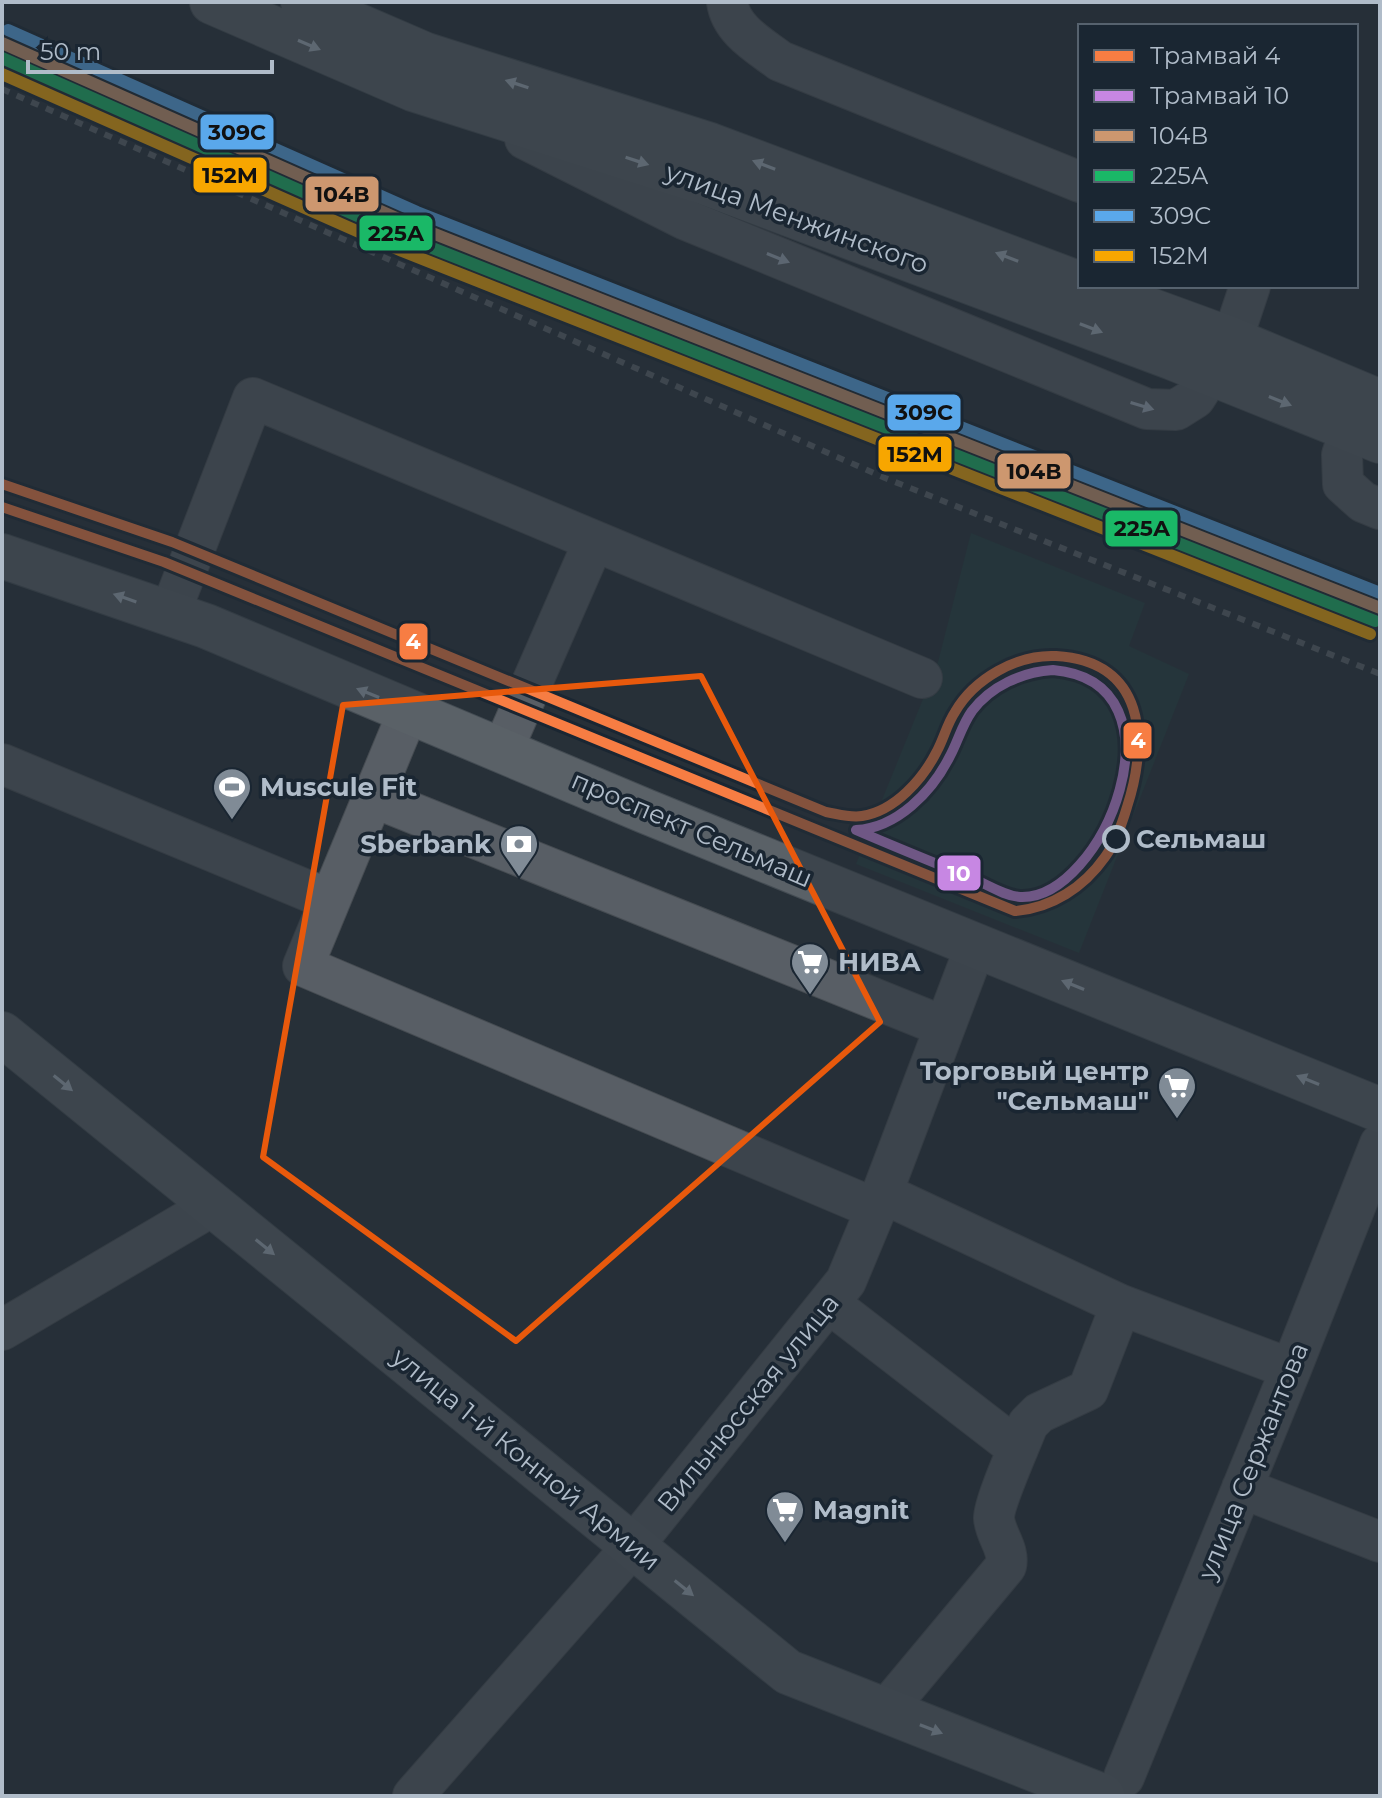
<svg xmlns="http://www.w3.org/2000/svg" width="1382" height="1798" font-family="Montserrat,sans-serif">
	<rect width="100%" height="100%" fill="#273038"/>
	<path fill="#243c3e" d="M971,533L1145,603L1129,646L1189,674L1079,953L856,864L938,662Z"/>
	<g fill="none" stroke-linecap="round" stroke-linejoin="round">
		<g stroke="#464c52" stroke-width="42">
			<path id="minor" d="M727,2C731,30 759,45 780,61L1080,182
				M525,139L684,219L1147,409L1176,410L1195,398L1232,340L1250,286
				M1350,430L1342,455L1343,484L1363,502L1380,509
				M170,613L253,398L922,678
				M409,710L303,966L876,1209
				M503,749L594,541
				M2,764L330,900
				M373,797L945,1027
				M882,1193L1121,1305L1291,1369
				M829,1303L1018,1449
				M2,1330L214,1205
				M1242,1488L1380,1542
				M885,1711L1006,1566C1010,1549 995,1535 994,1518C994,1502 1021,1443 1028,1424L1039,1413L1088,1390L1121,1305
				M1124,1777L1291,1369L1380,1144
				M413,1796L633,1546L846,1281L876,1209L976,945"/>
		</g>
		<g stroke="#444c53" stroke-width="46">
			<path id="major" d="M212,2L413,89L698,180L1173,358L1380,441
				M303,2L426,55L710,145L1080,284
				M1084,286L1232,340L1380,402
				M2,556L206,626L645,811L1380,1110
				M2,1034L788,1672L1102,1796"/>
		</g>
		<use href="#minor" stroke="#585e65" stroke-width="40"/>
		<use href="#major" stroke="#5a6167" stroke-width="44"/>
		<path stroke="#5b6269" stroke-width="2" d="M946,731C987,686 1032,647 1093,683C1109,692 1124,706 1129,724C1146,790 1094,872 1041,908"/>
		<path stroke="#5b6269" stroke-width="6" stroke-dasharray="8 8" stroke-linecap="butt" d="M2,89L885,478L1380,674"/>
		<g stroke="#1a2632" stroke-width="18">
			<path id="rail-1" d="M2,43L412,225L1380,608"/>
		</g>
		<g stroke="#1a2632" stroke-width="18">
			<path id="rail-2" d="M2,58L407,238L1375,621"/>
		</g>
		<g stroke="#1a2632" stroke-width="18">
			<path id="rail-3" d="M8,30L417,212L1380,593"/>
		</g>
		<g stroke="#1a2632" stroke-width="18">
			<path id="rail-4" d="M2,74L402,251L1370,634"/>
		</g>
		<use href="#rail-1" stroke="#cd976f" stroke-width="12"/>
		<use href="#rail-2" stroke="#1ab867" stroke-width="12"/>
		<use href="#rail-3" stroke="#5aa8eb" stroke-width="12"/>
		<use href="#rail-4" stroke="#f7a600" stroke-width="12"/>
		<g stroke="#1a2632" stroke-width="16">
			<path id="tram-1" d="M2,484L172,542L826,812C838,814 850,818 862,816C895,811 923,779 937,751C944,738 947,724 955,712C974,679 1017,654 1056,656C1145,661 1149,740 1127,807C1122,824 1116,842 1105,857C1084,887 1052,908 1015,911L164,562L2,507"/>
		</g>
		<g stroke="#1a2632" stroke-width="16">
			<path id="tram-2" d="M1053,670C1192,682 1103,901 1020,897C1005,896 988,885 974,879C935,863 895,847 856,830C897,828 932,792 950,756C958,741 962,725 972,711C991,686 1022,672 1053,670Z"/>
		</g>
		<use href="#tram-1" stroke="#f77d43" stroke-width="10"/>
		<use href="#tram-2" stroke="#c787e3" stroke-width="10"/>
	</g>
	<defs><path id="oneway-solid" d="M-6-.8H1V-3.2L6.5 0L1 3.2V.8H-6Z" transform="scale(2)"/></defs>
	<g fill="#9faab5">
		<use href="#oneway-solid" transform="translate(309 45) rotate(23)"/>
		<use href="#oneway-solid" transform="translate(517 84) rotate(-162)"/>
		<use href="#oneway-solid" transform="translate(637 161) rotate(18)"/>
		<use href="#oneway-solid" transform="translate(764 165) rotate(-159)"/>
		<use href="#oneway-solid" transform="translate(1007 257) rotate(-159)"/>
		<use href="#oneway-solid" transform="translate(1091 328) rotate(21)"/>
		<use href="#oneway-solid" transform="translate(1280 401) rotate(22)"/>
		<use href="#oneway-solid" transform="translate(125 598) rotate(-161)"/>
		<use href="#oneway-solid" transform="translate(368 693) rotate(-158)"/>
		<use href="#oneway-solid" transform="translate(1073 985) rotate(-158)"/>
		<use href="#oneway-solid" transform="translate(1308 1080) rotate(-158)"/>
		<use href="#oneway-solid" transform="translate(63 1083) rotate(39)"/>
		<use href="#oneway-solid" transform="translate(265 1247) rotate(39)"/>
		<use href="#oneway-solid" transform="translate(684 1588) rotate(39)"/>
		<use href="#oneway-solid" transform="translate(931 1729) rotate(21)"/>
	</g>
	<g fill="#9ea9b5">
		<use href="#oneway-solid" transform="translate(778 258) rotate(22)"/>
		<use href="#oneway-solid" transform="translate(1142 406) rotate(17)"/>
	</g>
	<path d="M0 0H1382V1798H0ZM701,676L880,1022L516,1341L263,1157L343,705Z" fill="#273038" fill-opacity=".55" fill-rule="evenodd"/>
	<path fill="none" stroke="#e8590c" stroke-width="6" stroke-linejoin="round" d="M701,676L880,1022L516,1341L263,1157L343,705Z"/>
	<defs>
		<g id="stadium-pin" transform="scale(2)"><path d="M0 17L-7.5 6A9.5 9.5 0 1 1 7.5 6Z" fill="#808b96" stroke="#1a2632"/><path d="M0-5a6.5 5 0 1 0 0 10a6.5 5 0 1 0 0-10ZM-3.5-1.8h7v3.6h-7Z" fill="#fff"/></g>
		<g id="bank-pin" transform="scale(2)"><path d="M0 17L-7.5 6A9.5 9.5 0 1 1 7.5 6Z" fill="#808b96" stroke="#1a2632"/><path d="M-6-4H6V4H-6ZM0-2.3a2.3 2.3 0 1 0 0 4.6a2.3 2.3 0 1 0 0-4.6Z" fill="#fff"/></g>
		<g id="supermarket-pin" transform="scale(2)"><path d="M0 17L-7.5 6A9.5 9.5 0 1 1 7.5 6Z" fill="#808b96" stroke="#1a2632"/><path d="M-6-5.5h2.5l.6 2H6L4.5 2H-2.5L-4.4-4H-6ZM-1.5 3.2a1.3 1.3 0 1 0 .1 0ZM3 3.2a1.3 1.3 0 1 0 .1 0Z" fill="#fff"/></g>
	</defs>
	<g fill-rule="evenodd">
		<use href="#stadium-pin" x="232" y="787"/>
		<use href="#bank-pin" x="519" y="844"/>
		<use href="#supermarket-pin" x="810" y="962"/>
		<use href="#supermarket-pin" x="1177" y="1086"/>
		<use href="#supermarket-pin" x="785" y="1510"/>
	</g>
	<circle fill="#1a2632" stroke="#b0bcc9" stroke-width="4" cx="1116" cy="839" r="12"/>
	<g text-anchor="middle" stroke-width="7" stroke-linejoin="round" paint-order="stroke">
		<g font-size="26" fill="#b0bcc9" stroke="#1a2632">
			<text transform="translate(797 218) rotate(20)" y="9">улица Менжинского</text>
			<text transform="translate(692 829) rotate(23)" y="9">проспект Сельмаш</text>
			<text transform="translate(748 1403) rotate(-51)" y="9">Вильнюсская улица</text>
			<text transform="translate(526 1459) rotate(39)" y="9">улица 1-й Конной Армии</text>
			<text transform="translate(1253 1461) rotate(-68)" y="9">улица Сержантова</text>
		</g>
		<g font-size="26" font-weight="bold" fill="#b0bcc9" stroke="#1a2632" text-anchor="start">
			<text x="260" y="796">Muscule Fit</text>
			<text x="491" y="853" text-anchor="end">Sberbank</text>
			<text x="838" y="971">НИВА</text>
			<text x="1149" y="1080" text-anchor="end">Торговый центр<tspan x="1149" dy="30">"Сельмаш"</tspan></text>
			<text x="813" y="1519">Magnit</text>
		</g>
		<g font-size="26" font-weight="bold" fill="#b0bcc9" stroke="#1a2632" text-anchor="start">
			<text x="1136" y="848">Сельмаш</text>
		</g>
	</g>
	<g stroke="#1a2632" stroke-width="3">
		<rect x="199" y="113" width="76" height="38" rx="8" fill="#5aa8eb"/>
		<rect x="192" y="156" width="76" height="38" rx="8" fill="#f7a600"/>
		<rect x="304" y="175" width="76" height="38" rx="8" fill="#cd976f"/>
		<rect x="358" y="214" width="76" height="38" rx="8" fill="#1ab867"/>
		<rect x="886" y="393" width="76" height="39" rx="8" fill="#5aa8eb"/>
		<rect x="877" y="435" width="76" height="38" rx="8" fill="#f7a600"/>
		<rect x="996" y="452" width="76" height="38" rx="8" fill="#cd976f"/>
		<rect x="1104" y="509" width="75" height="39" rx="8" fill="#1ab867"/>
		<rect x="398" y="622" width="31" height="39" rx="8" fill="#f77d43"/>
		<rect x="1122" y="721" width="31" height="39" rx="8" fill="#f77d43"/>
		<rect x="936" y="854" width="46" height="38" rx="8" fill="#c787e3"/>
	</g>
	<g font-size="22" text-anchor="middle" font-weight="bold" fill="#fff">
		<text x="413" y="649">4</text>
		<text x="1138" y="748">4</text>
		<text x="959" y="881">10</text>
	</g>
	<g font-size="22" text-anchor="middle" font-weight="bold" fill="#111">
		<text x="237" y="140">309С</text>
		<text x="230" y="183">152М</text>
		<text x="342" y="202">104В</text>
		<text x="396" y="241">225А</text>
		<text x="924" y="420">309С</text>
		<text x="915" y="462">152М</text>
		<text x="1034" y="479">104В</text>
		<text x="1142" y="536">225А</text>
	</g>
	<rect width="1382" height="1798" fill="none" stroke="#b0bcc9" stroke-width="8"/>
	<rect x="1078" y="24" width="280" height="264" fill="#1a2632" stroke="#56626e" stroke-width="2"/>
	<rect x="1094" y="50" width="40" height="12" fill="#f77d43" stroke="#56626e" stroke-width="2"/>
	<text x="1150" y="64" font-size="24" fill="#b0bcc9">Трамвай 4</text>
	<rect x="1094" y="90" width="40" height="12" fill="#c787e3" stroke="#56626e" stroke-width="2"/>
	<text x="1150" y="104" font-size="24" fill="#b0bcc9">Трамвай 10</text>
	<rect x="1094" y="130" width="40" height="12" fill="#cd976f" stroke="#56626e" stroke-width="2"/>
	<text x="1150" y="144" font-size="24" fill="#b0bcc9">104В</text>
	<rect x="1094" y="170" width="40" height="12" fill="#1ab867" stroke="#56626e" stroke-width="2"/>
	<text x="1150" y="184" font-size="24" fill="#b0bcc9">225А</text>
	<rect x="1094" y="210" width="40" height="12" fill="#5aa8eb" stroke="#56626e" stroke-width="2"/>
	<text x="1150" y="224" font-size="24" fill="#b0bcc9">309С</text>
	<rect x="1094" y="250" width="40" height="12" fill="#f7a600" stroke="#56626e" stroke-width="2"/>
	<text x="1150" y="264" font-size="24" fill="#b0bcc9">152М</text>
	<path d="M28 60v12h244v-12" fill="none" stroke="#b0bcc9" stroke-width="4"/>
	<text x="40" y="60" font-size="24" fill="#b0bcc9" stroke="#1a2632" stroke-width="6" paint-order="stroke">50 m</text>
</svg>
